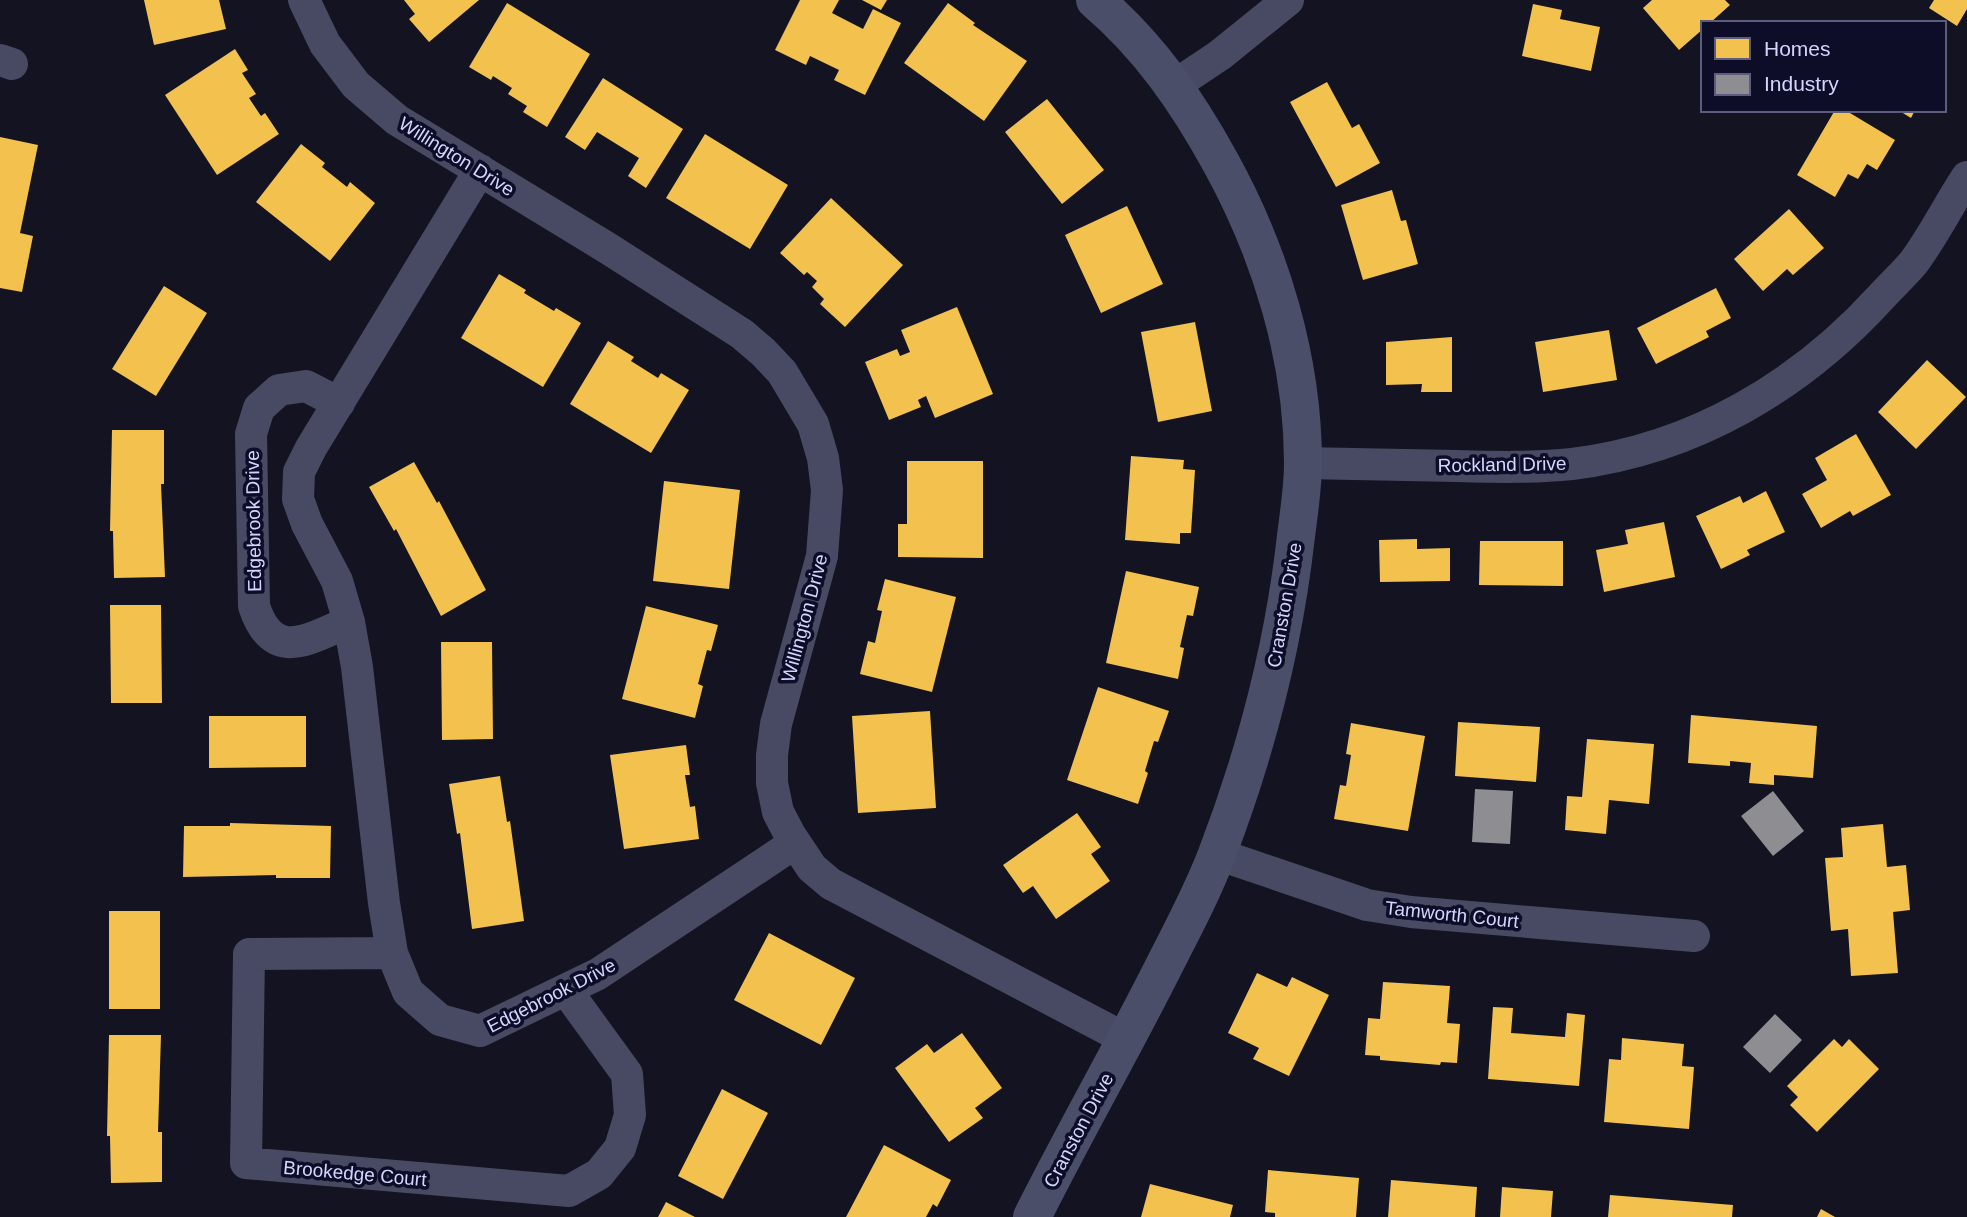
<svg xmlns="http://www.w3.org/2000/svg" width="1967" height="1217" font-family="Helvetica,sans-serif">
	<rect width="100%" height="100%" fill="#131321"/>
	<path fill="#f2c14e" d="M144,0H219L226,29L154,45Z
		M404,0H479L429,42L409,19L415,14Z
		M800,0H839L832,13L863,29L873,9L901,23L865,95L834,80L839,70L810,56L806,65L775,50Z
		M862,0H887L881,10Z
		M1652,0H1725L1730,5L1710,23H1703V29L1679,50L1643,8Z
		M1934,0H1967V9L1957,26L1929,8Z
		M507,3L590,54L547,127L523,112L527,106L508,94L512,88L493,76L491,80L469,67Z
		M948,3L975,23L973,25L1027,61L984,121L904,63Z
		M1533,4L1562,10L1560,19L1600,27L1591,71L1522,56Z
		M235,49L248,70L242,73L256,94L249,98L261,116L265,113L279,134L217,175L165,95Z
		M603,78L683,129L646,188L628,176L639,158L597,132L585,150L565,137Z
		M1327,82L1352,128L1359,124L1380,163L1336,187L1290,102Z
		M1047,99L1104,170L1062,204L1005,132Z
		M1835,110H1845L1895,140L1877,170L1867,164L1858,179L1848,174L1835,197L1797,175Z
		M1898,110H1915L1911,118Z
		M705,134L788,185L750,249L666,198Z
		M0,137L38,145L20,233L33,236L22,292L0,288Z
		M301,144L325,163L322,167L347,187L350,182L375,203L330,261L256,202Z
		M1392,190L1401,221L1406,220L1418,264L1363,280L1341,205Z
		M831,198L903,265L845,327L820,304L824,299L812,287L817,281L807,272L804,275L780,253Z
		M1127,206L1163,284L1101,313L1065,235Z
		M1789,209L1824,248L1793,275L1787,269L1763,291L1734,259Z
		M499,274L526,290L524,293L554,311L556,308L581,323L543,387L461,338Z
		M164,286L207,313L156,396L112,369Z
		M1716,288L1731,318L1706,331L1709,337L1656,364L1637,328Z
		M957,307L993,394L935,418L926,396L918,400L921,407L889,420L865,362L897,349L900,356L910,352L901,330Z
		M1195,322L1212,411L1158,422L1141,332Z
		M1609,330L1617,380L1543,392L1535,342Z
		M1452,337V392H1421L1422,384L1386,385V342Z
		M608,341L634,357L631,361L658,378L661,373L689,390L651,453L570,404Z
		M1927,360L1966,397L1916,449L1878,412Z
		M112,430H164V484H161L165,577L114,578L113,531H110Z
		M1856,434L1891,495L1853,516L1850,511L1821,528L1802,494L1827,480L1815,458Z
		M1131,456L1184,460L1183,469L1195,470L1191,533H1180V544L1125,540Z
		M907,461H983V558L898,557V524H907Z
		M414,462L437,503L439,501L486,590L441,616L396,529L394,531L369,487Z
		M664,481L740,490L729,589L653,581Z
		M1766,491L1785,532L1747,550L1750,555L1721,569L1696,516L1740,496L1743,503Z
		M1664,522L1675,577L1604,592L1596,550L1628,544L1625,530Z
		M1417,539V549L1450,548V581L1380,582L1379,540Z
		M1480,541H1563V586L1479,585Z
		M1126,571L1199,587L1193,616L1187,615L1180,647L1184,648L1178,679L1106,663Z
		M885,579L956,597L932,692L860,674L868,641L875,643L882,611L877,610Z
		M110,605H161L162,703H111Z
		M646,606L718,625L711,651L707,650L698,684L703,686L695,718L622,699Z
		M441,642H492L493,739L442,740Z
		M1098,687L1169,711L1158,742L1154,741L1145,771L1148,773L1138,804L1067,780Z
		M930,711L936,808L858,813L852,716Z
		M1691,715L1817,726L1813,778L1774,775V785L1749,783L1751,763L1730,761V766L1688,763Z
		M209,716H306V767L209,768Z
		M1458,722L1540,727L1536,782L1455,776Z
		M1351,723L1425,736L1408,831L1334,819L1340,785L1346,786L1351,755L1346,754Z
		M1587,739L1654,744L1649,804L1609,800L1606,834L1565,830L1567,796L1582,797Z
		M686,745L690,775H685L690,807L695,806L699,839L624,849L610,755Z
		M500,776L507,822L510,821L524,921L472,929L460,833L457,834L449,784Z
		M1077,813L1101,847L1091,854L1110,881L1056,919L1033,886L1023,893L1003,865Z
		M230,823L331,826L330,878H276V875L183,877L184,826H230Z
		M1883,824L1887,867L1906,865L1910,910L1893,912L1898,973L1851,976L1848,929L1831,931L1825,858L1843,857L1841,828Z
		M109,911H160V1009H109Z
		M769,933L855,978L821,1045L734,1000Z
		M1257,973L1287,987L1292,977L1329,995L1289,1076L1253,1059L1259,1048L1228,1033Z
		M1383,982L1450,986L1447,1023L1460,1024L1457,1063L1441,1062L1440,1065L1380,1060V1056L1365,1055L1368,1018L1380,1019Z
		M1493,1007L1513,1008L1511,1033L1565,1037L1567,1013L1585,1015L1579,1086L1488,1079Z
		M962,1033L1002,1088L975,1108L983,1118L949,1142L895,1068L927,1044L934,1053Z
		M109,1035H161L158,1132H162V1182L111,1183L110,1136H107Z
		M1622,1038L1684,1044L1682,1066L1694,1067L1689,1129L1604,1122L1609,1059L1621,1060Z
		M1834,1039L1842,1047L1849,1039L1879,1069L1817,1132L1790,1105L1798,1097L1787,1086Z
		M722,1089L768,1113L723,1199L678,1176Z
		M884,1145L951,1180L937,1207L933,1204L926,1217H846Z
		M1268,1170L1359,1178L1356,1217H1275V1213L1265,1212Z
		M1391,1180L1477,1187L1475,1217H1388Z
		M1150,1184L1233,1205L1230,1217H1141Z
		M1502,1187L1553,1191L1551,1217H1500Z
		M1610,1195L1733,1205L1732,1217H1608Z
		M666,1202L695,1217H658Z
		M1821,1209L1835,1217H1817Z"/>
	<path fill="#8d8d92" d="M1475,789L1513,791L1510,844L1472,842Z
		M1773,791L1804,831L1773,856L1741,816Z
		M1775,1014L1802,1040L1770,1073L1743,1047Z"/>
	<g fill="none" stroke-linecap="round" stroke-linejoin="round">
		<path stroke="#474a62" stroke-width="32" d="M304,0L325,44L356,85L397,120L609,249L742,334L763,352L782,372L813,424L823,458L827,490L822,556L776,724L772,755V783L778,812L790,835L812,868L831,884L1126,1039
			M0,60L12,64
			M1175,85L1220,55L1288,0
			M480,170L311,448L299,472L298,499L307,524L337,581L349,622L357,667L384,903L392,953L408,992L440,1020L480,1031L598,974L795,843
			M339,403L306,386L279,390L259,408L251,434L254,606C273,664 308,639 349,622
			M1303,463C1354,464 1405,465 1456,466C1495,467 1533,468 1572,464C1694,449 1800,386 1881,297C1892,285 1904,274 1914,262C1934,235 1949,204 1967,177
			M1217,854L1367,905L1411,912L1694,936
			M392,953L249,954L246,1163L569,1191L599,1174L620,1148L630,1115L627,1074L566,990"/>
		<path stroke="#4a4e68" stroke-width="38" d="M1032,1217C1075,1131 1123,1048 1166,962C1184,927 1203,891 1217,854C1256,752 1284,644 1296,536C1299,512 1303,487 1303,463C1303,359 1271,254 1221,163C1187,101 1149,46 1095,0"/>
	</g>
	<g text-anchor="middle" stroke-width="7" stroke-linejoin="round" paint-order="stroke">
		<g font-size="19" fill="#d3d5ff" stroke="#0d0d27">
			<text transform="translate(457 156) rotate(32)" y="7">Willington Drive</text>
			<text transform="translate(1502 464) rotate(-1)" y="7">Rockland Drive</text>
			<text transform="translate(253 521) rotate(-91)" y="7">Edgebrook Drive</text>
			<text transform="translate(1284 605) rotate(-80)" y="7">Cranston Drive</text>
			<text transform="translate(804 618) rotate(-75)" y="7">Willington Drive</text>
			<text transform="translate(1452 914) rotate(6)" y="7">Tamworth Court</text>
			<text transform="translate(551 995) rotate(-27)" y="7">Edgebrook Drive</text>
			<text transform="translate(1078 1130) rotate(-62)" y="7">Cranston Drive</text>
			<text transform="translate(355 1173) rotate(5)" y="7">Brookedge Court</text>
		</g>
	</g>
	<rect x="1701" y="21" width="245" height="91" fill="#0d0d27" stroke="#5c5d7d" stroke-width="2"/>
	<rect x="1715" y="38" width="35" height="21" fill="#f2c14e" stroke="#5c5d7d" stroke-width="2"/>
	<text x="1764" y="56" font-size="21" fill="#d3d5ff">Homes</text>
	<rect x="1715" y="74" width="35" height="21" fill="#8d8d92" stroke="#5c5d7d" stroke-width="2"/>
	<text x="1764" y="91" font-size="21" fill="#d3d5ff">Industry</text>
</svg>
